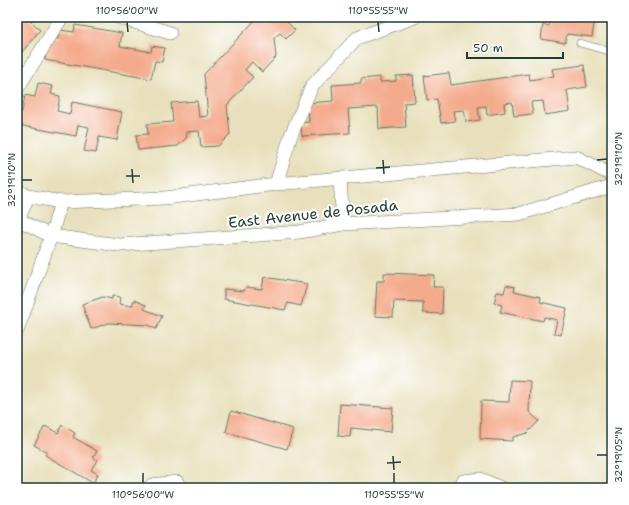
<svg xmlns="http://www.w3.org/2000/svg" width="629" height="505" font-family="'Shantell Sans',sans-serif">
	<rect width="100%" height="100%" fill="#fff"/>
	<filter id="ink" filterUnits="userSpaceOnUse"><feTurbulence type="fractalNoise" baseFrequency=".025" numOctaves="2"/><feDisplacementMap in="SourceGraphic" scale="8" xChannelSelector="R" yChannelSelector="G"/><feConvolveMatrix kernelMatrix="1 2 1 2 8 2 1 2 1" color-interpolation-filters="sRGB"/></filter>
	<filter id="wash" filterUnits="userSpaceOnUse"><feTurbulence type="fractalNoise" baseFrequency=".012" numOctaves="4" result="noise"/><feDisplacementMap in="SourceGraphic" scale="16" xChannelSelector="R" yChannelSelector="G"/><feGaussianBlur stdDeviation="0.9" result="paint"/><feColorMatrix in="noise" values="0 0 0 0 0 0 0 0 0 0 0 0 0 0 0 0 0 1.4 0 .05"/><feComposite in="paint" operator="in"/></filter>
	<g filter="url(#wash)">
		<rect width="100%" height="100%" fill="#e8e0bc"/>
		<g id="blocks">
			<path fill="#f4aa8c" d="M17,17H27L40,30L22,52L17,48Z
				M258,17H290L286,21L295,30L286,39L280,33L274,38L276,57L262,72L252,62L245,70L253,77L227,105L230,134L218,146L201,147L199,131L186,132L187,137L178,146L138,150L136,135L148,134L147,124L173,122L171,103L197,101L199,117L208,116L204,74Z
				M551,17H595L592,37L567,34L565,43L541,39L543,25L549,26Z
				M75,25L122,33L120,46L151,52L152,46L165,48L162,62L155,61L151,79L45,60L49,38L58,39L60,30L74,32Z
				M584,65L587,87L567,90L570,111L545,115L543,101L531,102L533,114L514,116L512,102L504,103L505,112L487,115L486,106L478,107L480,120L466,122L464,110L453,111L455,121L441,123L437,99L427,100L424,76L449,73L451,85L529,74L530,80L554,76L552,69Z
				M413,75L415,102L404,103L406,127L379,129L378,107L348,109L350,133L302,136L301,123L309,122L308,103L333,101L332,85L361,83V79L380,77V82L396,81V76Z
				M38,83L53,86L51,94L60,96L57,111L70,114L72,102L122,112L117,140L99,137L96,153L84,151L89,127L78,125L76,136L17,125V111L22,112L25,95L35,97Z
				M384,273L434,275L433,287H443L442,314L423,313V302L394,301L393,317L375,316L377,281H384Z
				M264,277L307,284L301,306L288,303L285,310L224,299V289L244,291L246,287L262,289Z
				M506,285L515,287L514,291L541,297L540,302L567,308L561,335L554,333L557,320L544,317L543,321L500,312L502,305L494,303L497,292L504,293Z
				M112,296L120,297L119,304L132,306L134,300L146,305L144,309L162,316L156,329L148,325L109,323L91,329L82,304L103,297L112,299Z
				M510,380L530,381L529,412L539,421L527,433L513,437L512,441L480,439L481,401L509,402Z
				M340,404L393,408L391,432L351,428L350,437L338,436Z
				M231,411L293,429L287,449L226,432Z
				M62,425L75,433L73,437L97,451L93,457L97,460L91,470L98,474L93,483L45,455L47,452L34,445L45,426L58,433Z"/>
		</g>
	</g>
	<g filter="url(#ink)">
		<use href="#blocks" fill-opacity="0" stroke="#657664" stroke-width="1"/>
		<g fill="none" stroke-linecap="round" stroke-linejoin="round">
			<g stroke="#657664" stroke-width="8">
				<path id="service" d="M580,43L612,52"/>
			</g>
			<g stroke="#657664" stroke-width="14">
				<path id="minor" d="M118,17L170,33
					M17,89L62,17
					M340,179L343,224
					M276,184L291,135L312,86L357,38L415,17
					M17,190L28,196L61,202L165,198L276,184L576,157L612,175
					M17,219L51,236L119,245L300,232L343,224L519,214L612,186
					M17,223L28,196
					M17,331L51,236L61,202
					M148,488L152,485L177,482L181,488
					M461,488L463,481L480,479L501,488"/>
			</g>
			<use href="#service" stroke="#fff" stroke-width="7"/>
			<use href="#minor" stroke="#fff" stroke-width="13"/>
		</g>
	</g>
	<path fill="none" stroke="#1f3d34" stroke-width="1.5" d="M127,22L128,32M378,22L379,32M383,160L384,174M597,160L607,159M376,168L390,167M132,169L133,183M126,176H140M22,180H32M597,455H607M393,456L394,470M387,463L401,462M143,473V483M394,473V483"/>
	<g text-anchor="middle" stroke-width="4" stroke-linejoin="round" paint-order="stroke">
		<g font-size="15" fill="#1f3d34" stroke="#fff">
			<text transform="translate(313 214) rotate(-6)" y="5">East Avenue de Posada</text>
		</g>
	</g>
	<rect width="629" height="505" fill="none" stroke="#fff" stroke-width="44"/>
	<path d="M467 52v6h96v-6" fill="none" stroke="#1f3d34" stroke-width="2"/>
	<text x="473" y="52" font-size="12" fill="#1f3d34" stroke="#ffffff" stroke-width="3" paint-order="stroke">50 m</text>
	<rect x="22" y="22" width="585" height="461" fill="none" stroke="#1f3d34" stroke-width="1.5"/>
	<g font-size="10" text-anchor="middle" fill="#1f3d34">
		<text x="127" y="14">110°56'00"W</text>
		<text x="378" y="14">110°55'55"W</text>
		<text transform="translate(618 159) rotate(-90)" y="4">32°19'10"N</text>
		<text transform="translate(11 180) rotate(-90)" y="4">32°19'10"N</text>
		<text transform="translate(618 455) rotate(-90)" y="4">32°19'05"N</text>
		<text x="143" y="498">110°56'00"W</text>
		<text x="394" y="498">110°55'55"W</text>
	</g>
</svg>
